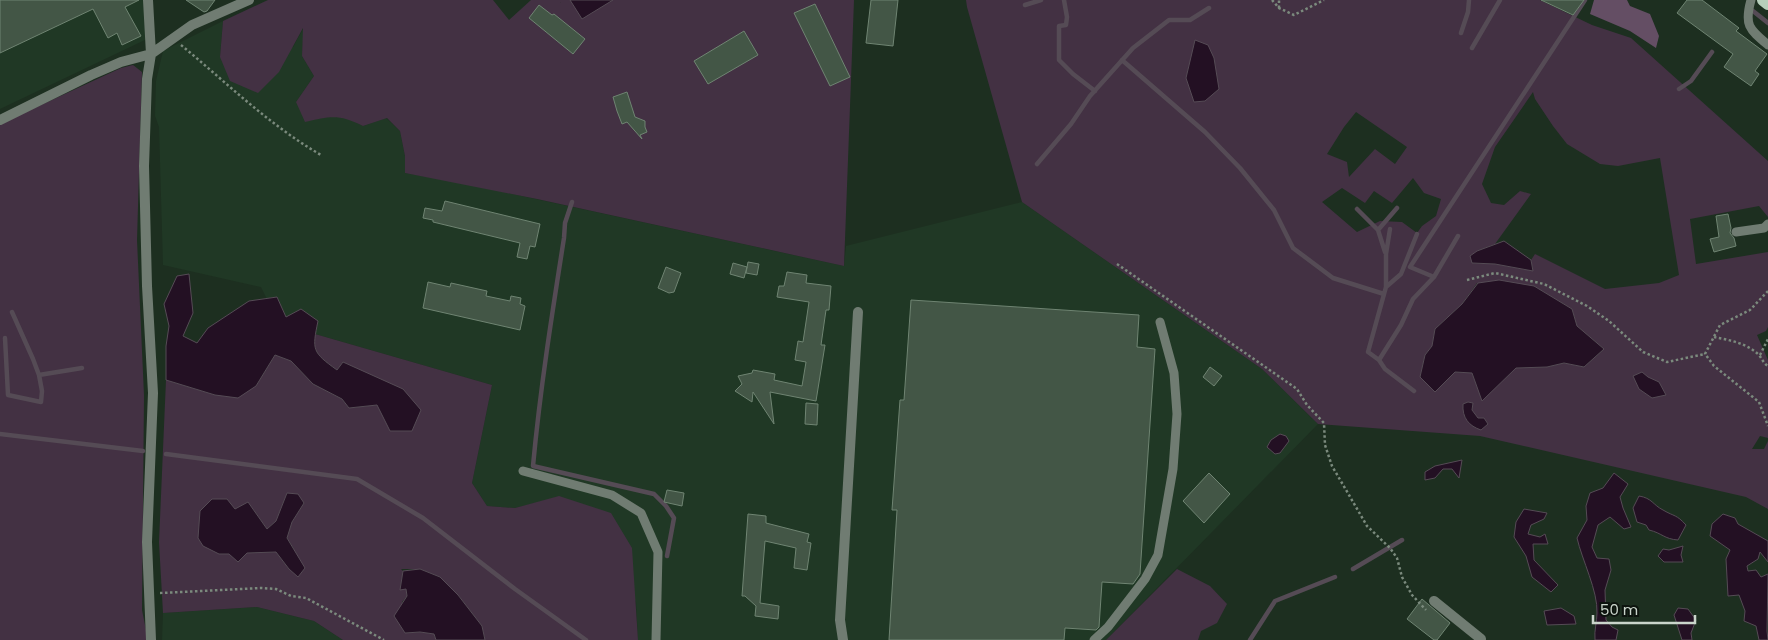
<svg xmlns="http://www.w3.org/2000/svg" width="1768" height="640" font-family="Poppins,sans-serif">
	<rect width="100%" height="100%" fill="#1d2f20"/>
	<path fill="#203825" d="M0,0H146L147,39L0,109Z
		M223,21L220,57L293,47L304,27L302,56L314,76L296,102L330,116L348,118L363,126L386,118L400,131L405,156V173L467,184L844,266L846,246L1022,202L1262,369L1318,424L1106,640H638L636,602L559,497L515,508L487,506L472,483L492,385L315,334L318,321L286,317L277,297L267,299L261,287L163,265L159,127L155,116L156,81L163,51Z
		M257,607L314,621L343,640H162L163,613Z"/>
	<path fill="#433143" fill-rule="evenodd" d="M268,0H493L509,20L531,0H560L561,3L560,0H854L844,266L537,199L405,173V156L400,131L387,118L363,126C339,114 331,116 305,122L296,102L314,76L302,56L303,28L279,72L258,93L230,81L220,57L223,21Z
		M966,0H1540L1592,25L1631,38L1768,161V217L1759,206L1690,219L1696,264L1768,252V327L1766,331L1757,335L1768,360V438L1760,436L1752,449H1764L1768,441V509L1746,497L1480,436L1318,424L1262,369L1022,202L967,7ZM1533,92L1535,99L1553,126L1567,144L1600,164L1618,166L1660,158L1679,275L1659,283L1605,289L1535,254L1531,260L1533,271L1495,264L1472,263L1477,251L1495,244L1531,194L1520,191L1504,205L1491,203L1482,184L1495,147ZM1356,112L1407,147L1395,164L1375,149L1349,177L1347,162L1327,154L1344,127ZM1413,178L1424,193L1441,199L1436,216L1422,226L1417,233L1402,222L1380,221L1357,232L1322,202L1342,188L1365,203L1374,191L1392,203ZM1477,283L1534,286L1572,309L1577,326L1604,349L1584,367L1564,363L1547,367L1516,368L1482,400L1472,373L1455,372L1435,392L1420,377L1425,355L1432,346L1435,329L1462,304Z
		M133,65L142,72L137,240L144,395L142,610L148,640H0V124L121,68Z
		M315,334L492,385L472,483L487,506L515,508L559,496L611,513L632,548L638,640H485L482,626L458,595L440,577L420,569H401L403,571L400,589H406L407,596L402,602L405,633L420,632L434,634L436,640H343L314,621L257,607L163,613L159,542L166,380L215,395L256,386L275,355L291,361L313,384L342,399L349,408L377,405L412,431L343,362L337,370C323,360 311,353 315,334ZM287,493L304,503L292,522L287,538L294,549L289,569L276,552L219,554L200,519V511L253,509L267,529L276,521Z
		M1177,569L1210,586L1227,604L1217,623L1201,631L1198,640H1106Z"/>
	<path fill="#644e64" d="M1594,0H1627L1630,6L1650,14L1659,36L1656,48L1630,31L1590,14Z"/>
	<path fill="#231023" stroke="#554b55" d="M570,0H613L582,19Z
		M1195,40L1208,45L1214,58L1219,89L1205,101L1194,102L1186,78Z
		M1504,241L1531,260L1533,271L1495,264L1472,263L1470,256L1477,251Z
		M189,274L193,313L183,336L197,343L208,328L249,301L277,297L286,317L301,309L318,321C312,350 312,352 337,370L343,362L403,389L421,410L412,431H390L377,405L349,408L342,399L313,384L291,361L275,355L256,386L238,398L215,395L166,380V346L169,326L164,304L177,276Z
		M1499,280L1534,286L1572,309L1577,326L1604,349L1584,367L1564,363L1547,367L1516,368L1482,401L1472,373L1455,372L1435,392L1420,377L1425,355L1432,346L1435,329L1462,304L1478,283Z
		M1642,372L1648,377L1659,382L1666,395L1652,398L1639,389L1633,376Z
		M1468,402L1473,403L1472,410L1478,418H1484L1488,424L1481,430C1469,426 1462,418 1463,404Z
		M1280,434L1286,436L1289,441L1280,453L1275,454L1267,447L1271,440Z
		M1462,460L1459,478L1452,469H1443L1435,478L1425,480V472L1435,466Z
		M1614,473L1628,484L1620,497L1623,508L1631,527L1624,529L1610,517L1598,525L1592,547L1597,558L1609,559L1611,570L1605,590L1606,620L1612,627L1618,630L1616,640H1595C1594,630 1597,622 1597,613C1598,591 1582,560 1577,538L1587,520L1586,506L1590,493L1603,488Z
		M287,493L298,494L304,503L292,522L287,538L305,568L298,577L289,569L276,552L247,553L238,562L229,554H219L203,546L198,538L200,511L212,499H227L235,509L248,502L267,529L276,521Z
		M1639,496C1652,498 1653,505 1663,510C1675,517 1676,514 1686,525L1678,540C1664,539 1662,533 1649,530L1646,525L1637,522L1633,508Z
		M1524,509L1547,513L1544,519L1531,525L1528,534L1540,537L1545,534L1548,544H1533L1534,560L1558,585L1551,592L1532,577L1526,556L1514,537L1516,522Z
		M1723,514L1735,518L1738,524L1768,541V562L1760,552L1758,559L1747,566L1748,571L1756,570L1761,577L1768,574L1767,631L1768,640H1759L1756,626L1744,621L1745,611L1739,595L1728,596L1726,559L1730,550L1710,536L1712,524Z
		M1683,546L1681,555L1683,562H1664L1658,556L1663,549L1669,550Z
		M420,569L440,577L458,595L482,626L485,640H436L434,634L420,632L405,633L394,616L407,596L406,589L400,590L403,571Z
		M1561,608L1574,616L1576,624L1547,625L1544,611Z
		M1678,608L1688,609L1696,620L1691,633L1692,640H1682L1674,615Z"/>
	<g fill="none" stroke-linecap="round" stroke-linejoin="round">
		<path stroke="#554b55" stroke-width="4.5" d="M1064,0L1067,17L1066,25L1059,26V60L1073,74L1095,91
			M1025,5L1041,0
			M1753,11L1768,23
			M1461,33L1468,12L1469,0
			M1472,48L1500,0
			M1122,60L1205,132L1240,168L1274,210L1293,248L1333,278L1384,294
			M1679,89L1691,81L1712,52
			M1037,164L1071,124L1090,96L1133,48L1169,20H1190L1209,8
			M572,202L565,223L564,238C552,314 540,390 533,466L654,494L666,506L674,518L667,556
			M1357,209L1378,230L1385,252
			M1390,229L1386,254V287L1368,352L1379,360L1385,369L1414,391
			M1378,230L1397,208
			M1434,277L1410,267L1585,0
			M1386,287L1401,274L1417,234
			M12,312L33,359L39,375L82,368
			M5,338L8,395L41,402L42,391L39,375
			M1379,360L1401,325L1413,299L1434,277L1458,236
			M0,434L143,451
			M166,454L357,479L423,518L515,589L586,640
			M1353,569L1402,540
			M1250,640L1275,601L1335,577"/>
	</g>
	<path fill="#435646" stroke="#6f8472" d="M0,0H139L125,7L141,36L122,45L117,33L108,38L93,9L0,53Z
		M186,0H215L207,11L204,12Z
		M871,0H898L893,46L866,43Z
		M1541,0H1584L1573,15Z
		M1687,0H1702L1739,28L1736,31L1767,54L1755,71L1759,74L1751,86L1724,67L1733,54L1677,13Z
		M815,4L850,77L830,86L794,13Z
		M539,5L552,15L554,14L585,39L573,54L529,18Z
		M744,31L758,55L708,84L694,61Z
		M627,92L635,117L645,121V127L647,132L640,135L642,139L627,122L622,124L617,111L613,97Z
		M445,201L540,224L535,247L530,246L527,259L517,257L520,243L433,222V220L423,218L425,208L442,211Z
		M1728,214L1731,228L1730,233L1734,238L1736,246L1714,252L1710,239L1719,237L1716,216Z
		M748,262L759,264L757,275L746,273Z
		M733,263L747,267L744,278L730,274Z
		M666,267L681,273L674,292L669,293L658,288Z
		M787,272L807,275L806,283L831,286L829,310H826L821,345H825L816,401L770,392L774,424L753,392L752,402L735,391L742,384L738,376L752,373L753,370L775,374L774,380L802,386L806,362L795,360L798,341L803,342L809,302L777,297L779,286H784Z
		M428,282L450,287L451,283L487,291L486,296L510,301L511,296L521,298L520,304L525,306L520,330L423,308Z
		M911,300L1139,315L1137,347L1155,349L1140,574L1133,584L1102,582L1099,627L1096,630L1065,628L1064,640H889L897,510H892L900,400H904Z
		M1210,367L1222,376L1214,386L1203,377Z
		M806,403L818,404L817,425L805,424Z
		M1209,473L1230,494L1204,523L1183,501Z
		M667,490L684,493L682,506L664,502Z
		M748,514L766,516V523L809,534L807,542L811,543L807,570L794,568L796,548L765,541L760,603L779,606L778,619L755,616L756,606L745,596H742Z
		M1422,599L1450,623L1437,640H1434L1407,619Z"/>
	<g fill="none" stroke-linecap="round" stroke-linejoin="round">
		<path stroke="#7b8a7d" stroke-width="2.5" stroke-dasharray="2.5 2.5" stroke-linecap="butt" d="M1272,0L1279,8L1294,15L1324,0
			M1279,8V0
			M181,45C227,83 269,125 321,155
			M1117,264L1297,389L1307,405L1324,423L1325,445L1332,466L1349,495L1367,526L1390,548L1397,558L1402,577L1412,595L1426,610
			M1467,280L1495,273L1544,284L1587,306L1609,321L1643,352L1667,362L1705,354
			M1768,291L1750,310L1720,325L1705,354L1714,366L1759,402L1768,426
			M1714,337C1729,340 1746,343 1758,354C1762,358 1763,363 1768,366
			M1760,355L1768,339
			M160,593L261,588L276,589L291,596L306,598L384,640"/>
		<path stroke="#707c72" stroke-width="9" d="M1751,0C1744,25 1749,29 1768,45
			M1736,232L1764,228L1768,224
			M523,471L612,495L641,513L658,552L656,640
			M1094,640L1108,627L1145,579L1158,555L1173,469L1177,414L1174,373L1160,322"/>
		<path stroke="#707c72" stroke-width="10" d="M148,0L151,54L147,79L144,166L147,286L153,393L147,542L151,640
			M0,120L91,75L121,62L151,54L192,25L249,0
			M1434,601L1481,639
			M843,640L840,620L858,312"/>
		<path stroke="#b7cfbb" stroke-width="12" d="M1763,0L1768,4"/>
	</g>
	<path d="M1593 615v8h102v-8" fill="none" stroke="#cad5cb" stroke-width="2.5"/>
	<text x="1600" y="615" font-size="15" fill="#cad5cb" stroke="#0d140e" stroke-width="4" paint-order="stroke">50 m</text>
</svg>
